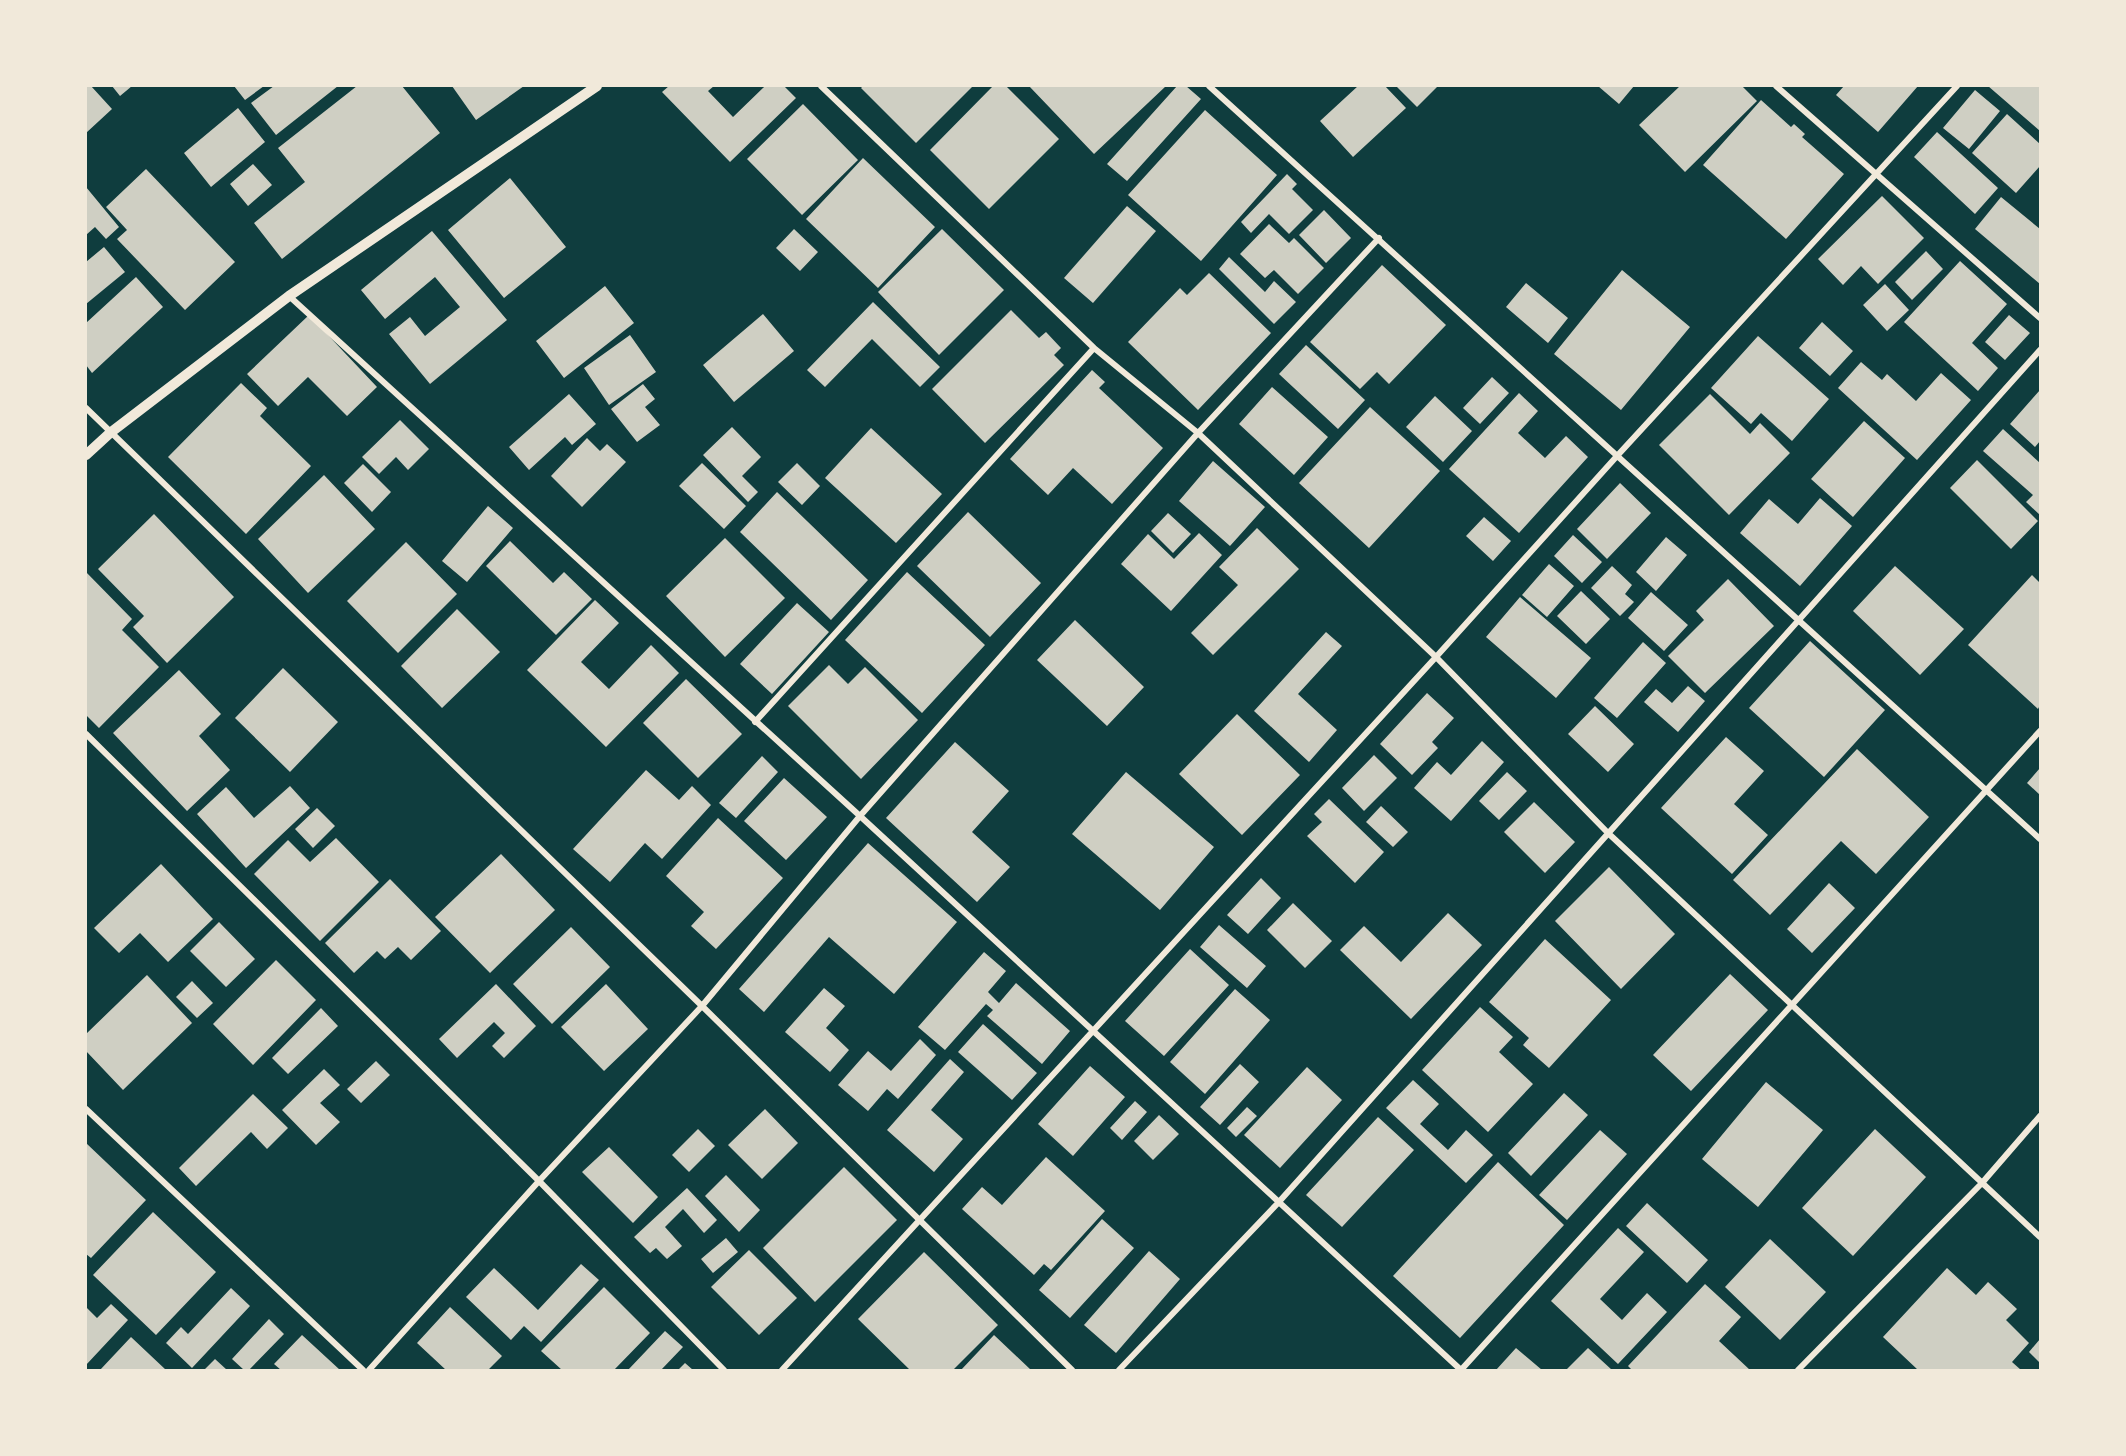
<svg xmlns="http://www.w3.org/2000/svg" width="2126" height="1456" font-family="Arial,sans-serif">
	<rect width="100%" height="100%" fill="#0f3d3e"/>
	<path fill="#cfcfc3" d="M86,86H91L112,109L86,133Z
		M112,86H132L120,96Z
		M234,86H264L245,100Z
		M274,86H338L276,135L251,103Z
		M357,86H402L440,133L282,259L254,223L305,182L278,148Z
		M452,86H524L476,120Z
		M669,86H714L708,91L733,117L765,86H784L796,98L730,162L662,92Z
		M863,86H973L916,143L861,88Z
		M993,86H1006L1059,139L989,209L930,150Z
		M1029,86H1166L1094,154Z
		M1177,86H1186L1201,99L1127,181L1107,164Z
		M1358,86H1385L1406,108L1353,157L1320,121Z
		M1396,86H1438L1417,107Z
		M1598,86H1634L1619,104Z
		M1680,86H1742L1757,101L1685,172L1639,125Z
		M1844,86H1918L1878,132L1836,95Z
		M1988,86H2040V131Z
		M1975,90L2000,111L1969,149L1943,128Z
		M1761,100L1791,127L1794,124L1805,134L1802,137L1844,174L1786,239L1703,165Z
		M803,104L858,160L802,215L747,159Z
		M238,108L265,142L211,187L184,153Z
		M1205,110L1277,175L1201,261L1128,195Z
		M2007,114L2040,144V166L2016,193L1972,153Z
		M1937,132L1998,188L1975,214L1914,157Z
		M863,158L935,227L878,288L806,219Z
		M253,164L272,185L248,206L230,184Z
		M146,169L235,262L185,310L117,239L127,230L106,207Z
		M1287,174L1297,184L1292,189L1313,210L1289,234L1269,214L1251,233L1241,222Z
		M510,178L566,247L504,298L448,230Z
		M86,187L119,227L106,239L95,227L86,235Z
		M1882,196L1924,238L1878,284L1861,266L1843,285L1818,259Z
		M2001,197L2040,229V284L1975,229Z
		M1127,206L1156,231L1093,303L1064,278Z
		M1324,210L1351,238L1326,263L1299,235Z
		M1269,224L1289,243L1294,238L1324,268L1298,294L1274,270L1265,278L1240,254Z
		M794,229L818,252L800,271L776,248Z
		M942,229L1004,290L939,355L878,292Z
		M432,231L507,320L430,384L389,334L410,317L425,336L460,307L435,277L385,319L361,290Z
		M104,247L125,272L86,304V262Z
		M1926,251L1943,269L1912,300L1895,282Z
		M1229,257L1265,292L1274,281L1296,302L1274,324L1219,269Z
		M1960,261L2007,304L1972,343L1998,368L1978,391L1904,322Z
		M1382,265L1446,325L1389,384L1377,372L1360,389L1310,342Z
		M1622,270L1690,327L1621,410L1554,354Z
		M1209,273L1271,333L1198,410L1128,342L1180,288L1187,295Z
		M136,277L163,307L92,373L86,365V323Z
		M1526,283L1568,318L1548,343L1506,307Z
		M1885,284L1909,310L1887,331L1863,305Z
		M605,286L634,323L564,378L536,341Z
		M873,302L940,367L920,387L872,339L825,387L807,370Z
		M1011,310L1039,338L1046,332L1061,348L1054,355L1064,365L985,443L932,389Z
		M763,314L794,351L734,402L703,365Z
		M309,315L377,387L347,416L308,377L278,406L247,374Z
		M2009,315L2030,333L2005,360L1985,342Z
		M1822,322L1853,351L1830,376L1799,348Z
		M630,335L656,372L609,405L584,368Z
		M1758,336L1829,399L1792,441L1761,413L1751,424L1711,388Z
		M1306,345L1365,400L1338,429L1279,374Z
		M1861,362L1882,380L1887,374L1916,401L1941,373L1971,400L1917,460L1838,388Z
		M1092,370L1105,382L1099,388L1163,448L1112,504L1073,468L1048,495L1010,459Z
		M1492,377L1509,393L1480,424L1463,408Z
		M241,383L267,408L260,416L311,466L246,534L168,457Z
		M643,384L655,399L645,407L660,425L637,442L611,409Z
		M1272,387L1328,437L1294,475L1239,424Z
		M2040,390V441L2035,447L2010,424Z
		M1519,393L1538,411L1518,433L1545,458L1566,436L1588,457L1519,533L1449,469Z
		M569,394L596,424L572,445L565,437L529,470L509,447Z
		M1710,394L1750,434L1760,423L1790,453L1729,515L1659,445Z
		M1435,396L1472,431L1443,462L1406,427Z
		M1370,407L1440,471L1369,548L1299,483Z
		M400,420L429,449L408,470L396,457L379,474L362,457Z
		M1864,421L1905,458L1853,517L1811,479Z
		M732,427L761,457L742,476L758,492L748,502L703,455Z
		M871,428L942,494L896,543L825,478Z
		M2003,429L2040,463V515L2026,502L2033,495L1983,451Z
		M587,438L600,451L607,444L626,462L582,507L551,476Z
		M1977,460L2038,521L2011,549L1950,488Z
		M1213,461L1265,507L1230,546L1179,501Z
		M702,463L746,506L724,529L679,486Z
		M797,463L820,486L802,505L778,482Z
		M363,464L391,492L372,512L344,483Z
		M324,475L375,529L308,593L258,539Z
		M1620,483L1651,513L1607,559L1577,529Z
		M777,492L868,580L831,620L740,532Z
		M1820,498L1852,526L1800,586L1740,533L1769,499L1798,524Z
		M488,506L513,528L467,582L442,561Z
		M968,512L1041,583L990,637L917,566Z
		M1168,513L1191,534L1173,553L1151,531Z
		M154,514L234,597L167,663L133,627L144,616L98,569Z
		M1484,517L1511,541L1493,561L1466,536Z
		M1257,528L1299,569L1213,655L1191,633L1238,585L1219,567Z
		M1199,533L1222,555L1171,611L1121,564L1148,534L1174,559Z
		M1573,535L1602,562L1582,583L1554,556Z
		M1666,537L1687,555L1656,591L1636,572Z
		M725,538L785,598L725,657L666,596Z
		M510,541L553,583L564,572L592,599L556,635L486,566Z
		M406,542L457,594L398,653L347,601Z
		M1549,564L1574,586L1547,617L1522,595Z
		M1612,566L1632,585L1625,594L1634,602L1620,616L1591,588Z
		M1895,566L1964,629L1920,675L1853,611Z
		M86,572L132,619L122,630L159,667L99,728L86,715Z
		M907,572L985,645L922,713L845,640Z
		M2032,575L2040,583V705L2038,709L1968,645Z
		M1728,579L1774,626L1705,693L1668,656L1704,620L1696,611Z
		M1581,591L1610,619L1586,644L1557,616Z
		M1651,592L1688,625L1664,651L1628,618Z
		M1520,597L1591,658L1556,698L1486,637Z
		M595,600L619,623L581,662L609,689L651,645L679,673L606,747L527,670Z
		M797,603L829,632L772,694L740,664Z
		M457,609L500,652L442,708L401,666Z
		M1075,620L1144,687L1107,726L1037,660Z
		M1326,632L1342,646L1298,694L1337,730L1309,762L1254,711Z
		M1810,641L1885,710L1824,777L1749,708Z
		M1643,642L1666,663L1617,718L1594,698Z
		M829,665L848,684L865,667L918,720L861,779L788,706Z
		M283,668L338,722L290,772L235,718Z
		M179,670L221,714L199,736L230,770L187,811L113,733Z
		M686,679L742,734L698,778L643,723Z
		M1688,686L1705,701L1678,732L1644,702L1656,689L1672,703Z
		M1427,693L1454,718L1432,742L1438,748L1412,775L1380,744Z
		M1595,706L1634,744L1608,772L1568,734Z
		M1237,714L1300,775L1242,835L1179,774Z
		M1726,737L1764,771L1734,804L1768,835L1732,874L1661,808Z
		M1482,741L1504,762L1451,821L1414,788L1437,762L1451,775Z
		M955,742L1009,791L972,832L1010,867L977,902L886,818Z
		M1857,749L1929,817L1876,874L1841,841L1770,915L1733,880Z
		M1374,755L1397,778L1364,811L1342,788Z
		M762,756L778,772L736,818L719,803Z
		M2040,768V795L2027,783Z
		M646,770L679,800L692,786L711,805L662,859L645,843L610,882L573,849Z
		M1126,772L1214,847L1160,910L1072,834Z
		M1507,772L1527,791L1499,820L1479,801Z
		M784,778L827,817L786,860L744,821Z
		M290,786L310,808L246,868L197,814L226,787L254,818Z
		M1329,799L1384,852L1355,883L1307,836L1322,822L1314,814Z
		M1534,802L1575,842L1545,873L1504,832Z
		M1381,806L1408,832L1393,847L1366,822Z
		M317,808L335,826L313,848L295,829Z
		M718,818L783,878L716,949L691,926L704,912L666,876Z
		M336,838L379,882L320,941L254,874L288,840L310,862Z
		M868,843L957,922L894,994L829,937L764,1012L739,989Z
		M501,854L555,910L490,973L435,917Z
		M161,864L213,919L168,962L140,933L119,953L94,928Z
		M1609,867L1675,934L1621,989L1555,921Z
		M1261,878L1281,898L1248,934L1227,915Z
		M390,879L441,931L411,960L398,947L385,959L377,951L354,973L325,943Z
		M1829,883L1855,908L1812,953L1787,929Z
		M1293,903L1332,941L1305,968L1267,930Z
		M1448,913L1482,945L1411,1019L1340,950L1364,926L1401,962Z
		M219,922L255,959L226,987L190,951Z
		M1219,925L1266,966L1247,988L1200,947Z
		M571,927L610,967L552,1024L513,984Z
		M1545,939L1611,1000L1549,1068L1523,1045L1529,1038L1489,1002Z
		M1190,949L1229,985L1164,1056L1125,1021Z
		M984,952L1006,971L988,992L999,1003L1016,983L1070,1031L1042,1064L987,1016L993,1010L986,1004L945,1050L918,1027Z
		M276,960L316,1000L253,1065L213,1024Z
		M1730,974L1768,1010L1691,1091L1653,1055Z
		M147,975L192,1023L123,1090L86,1051V1034Z
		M192,981L213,1003L197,1018L176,997Z
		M496,984L536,1026L504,1058L492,1046L505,1033L494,1022L457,1058L439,1039Z
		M606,984L648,1029L604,1071L561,1027Z
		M824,988L845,1006L826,1028L849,1050L830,1072L785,1032Z
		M1235,989L1270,1020L1205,1094L1170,1062Z
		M1480,1007L1513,1037L1499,1052L1533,1084L1488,1132L1422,1070Z
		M321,1008L338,1026L288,1074L272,1058Z
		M983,1024L1037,1073L1012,1100L958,1052Z
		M920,1039L936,1055L898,1099L887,1089L868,1111L838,1085L868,1051L891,1071Z
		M950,1059L964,1072L931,1110L963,1139L934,1172L887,1130Z
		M376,1061L390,1075L361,1103L347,1089Z
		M1240,1064L1259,1082L1220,1125L1200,1107Z
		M1090,1066L1125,1097L1073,1156L1038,1124Z
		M1307,1067L1342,1100L1280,1168L1244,1135Z
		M324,1069L340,1085L320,1103L340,1122L316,1145L282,1110Z
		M1413,1080L1439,1104L1420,1124L1448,1150L1466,1130L1493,1155L1466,1183L1386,1108Z
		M1766,1082L1823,1130L1758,1207L1702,1159Z
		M1564,1093L1588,1115L1531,1176L1508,1153Z
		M253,1094L288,1128L267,1149L251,1132L196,1186L179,1168Z
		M1135,1101L1147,1112L1122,1140L1110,1128Z
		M1247,1107L1257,1116L1236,1137L1227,1128Z
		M765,1109L798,1143L762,1179L728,1145Z
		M1159,1115L1179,1134L1153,1160L1134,1141Z
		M1378,1117L1414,1150L1342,1227L1306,1195Z
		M698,1129L715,1146L689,1172L672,1155Z
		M1875,1129L1926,1177L1853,1256L1802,1208Z
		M1600,1130L1627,1154L1567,1220L1539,1195Z
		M86,1143L146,1200L91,1258L86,1254Z
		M609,1147L658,1197L633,1223L582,1172Z
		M1046,1157L1105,1211L1051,1270L1044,1264L1034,1275L962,1209L982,1187L1002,1205Z
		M1498,1162L1564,1225L1460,1338L1393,1276Z
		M844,1167L897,1220L815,1302L763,1248Z
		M726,1175L760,1210L739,1232L705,1196Z
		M687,1188L717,1220L704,1233L683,1209L665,1227L682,1246L667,1259L656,1248L650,1253L634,1237Z
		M1647,1203L1708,1260L1687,1283L1626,1226Z
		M153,1212L216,1272L156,1335L93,1275Z
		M1102,1219L1134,1248L1070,1318L1039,1290Z
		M1618,1228L1644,1252L1600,1299L1622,1320L1647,1293L1667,1312L1618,1364L1551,1301Z
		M726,1238L738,1252L713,1273L701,1259Z
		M1770,1239L1826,1292L1780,1340L1725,1287Z
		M749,1250L797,1298L759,1335L711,1287Z
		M1149,1251L1180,1279L1116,1353L1084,1325Z
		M924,1252L998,1325L953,1370H910L858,1319Z
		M581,1264L599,1280L541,1342L524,1326L511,1340L466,1297L494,1268L538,1310Z
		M1947,1268L1976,1295L1988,1282L2017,1309L2006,1320L2029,1343L2012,1362L2021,1370H1918L1883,1337Z
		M1705,1284L1741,1317L1719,1341L1750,1370H1632L1628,1366Z
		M604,1287L650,1333L614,1370H562L541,1351Z
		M231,1288L250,1306L192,1368L166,1343L181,1327L188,1334Z
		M111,1304L128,1320L86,1365V1307L97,1318Z
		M450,1307L502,1356L488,1370H446L417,1343Z
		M269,1319L284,1334L249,1370H244L232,1359Z
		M665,1331L683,1347L661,1370H628Z
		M302,1335L340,1370H281L274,1364Z
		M994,1335L1031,1370H961Z
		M131,1337L166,1370H100Z
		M2040,1339V1363L2029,1352Z
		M1516,1348L1542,1370H1496Z
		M1588,1348L1612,1370H1566Z
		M215,1359L227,1370H204Z
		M685,1363L693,1370H678Z"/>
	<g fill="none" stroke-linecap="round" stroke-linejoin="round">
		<path stroke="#f1e9da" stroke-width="6" d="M821,86L1094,348L1198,433L1436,657L1608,833L2040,1237
			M1209,86L2040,839
			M1776,86L2040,318
			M289,296L860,816L1461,1370
			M86,408L702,1006L1072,1370
			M755,722L1094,348
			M86,734L539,1181L724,1370
			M86,1109L363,1370
			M369,1370L539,1181L702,1006L860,816L1198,433L1379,238
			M782,1370L1436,657L1617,456L1957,86
			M1119,1370L1278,1203L2040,350
			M1461,1370L2040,731
			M1798,1370L1982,1183L2040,1116"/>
		<path stroke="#f1e9da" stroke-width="10" d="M86,455L110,433L289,296L597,86"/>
	</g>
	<rect width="2126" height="1456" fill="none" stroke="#f1e9da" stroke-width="174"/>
</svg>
